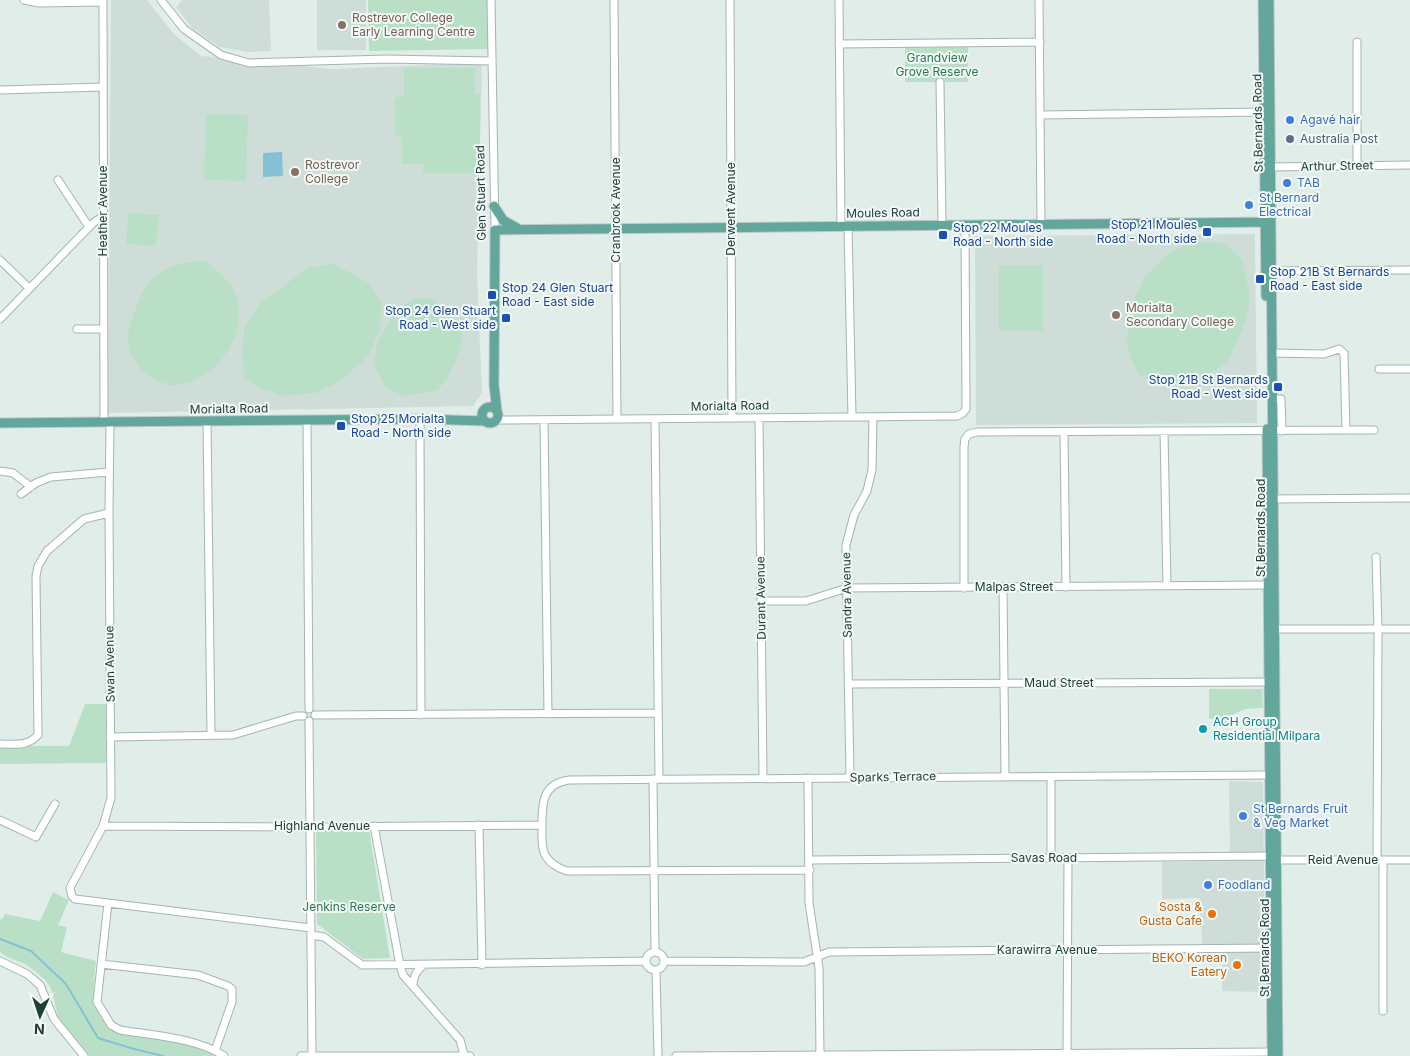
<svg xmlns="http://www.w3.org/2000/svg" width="1410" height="1056" font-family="Inter,sans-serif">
	<rect width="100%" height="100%" fill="#e1ede9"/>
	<path fill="#cfddd8" d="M111,0H147L174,34L201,56L332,69L482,63L477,274L482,393L473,406L108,413Z
		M182,0H269L271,51L248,52L220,47L192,28L176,7Z
		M317,0H366V50H317Z
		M1255,234L1257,423L976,425L975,236Z
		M1229,781L1263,782L1265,992L1222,991L1223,945H1202L1200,898L1162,899V862L1230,861Z"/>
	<path fill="#b9e0c7" d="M368,0H488V48L486,49L369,51Z
		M968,47V82H905V48Z
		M404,68H475V94H480V173H423V164H402V137L395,136V97H404Z
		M206,114L248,115L246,181L204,180Z
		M128,213L159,215L156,246L126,244Z
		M1196,242L1222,243L1234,251L1243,261L1250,297L1247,318L1237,342L1227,362L1204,378L1183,383L1166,382L1140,375L1131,360L1126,341L1135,297L1145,277L1171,251Z
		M205,261C219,273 237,285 239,305C243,339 218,375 185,383C181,384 175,386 170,385C147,381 129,362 128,338C128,327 133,315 137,305C141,294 148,281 158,274C172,263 189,262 205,261Z
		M334,264L369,283L382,304L380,329L368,357L340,381L316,393L284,396L258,387L245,378L242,358L244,328L260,303L308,268Z
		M999,265H1043V331H999Z
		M431,298C444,306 458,317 462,333C463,336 462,340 461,344C457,362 450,375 438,390L404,396L386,388L374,365L377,343L394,311L413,299Z
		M1209,689H1262L1263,708L1245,709L1230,716V725H1225L1224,719H1209Z
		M85,704H106V763L0,764V746H69Z
		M316,830H369L390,958L363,959L317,924Z
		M53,892L69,900L58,925L67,927L61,952L96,961C93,991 88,1015 118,1033L179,1039L225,1056H87C78,1045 64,1033 59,1018C54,1007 55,991 46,981C40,975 32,968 25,964C16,960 8,959 0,952V920L3,918L5,914L40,921Z"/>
	<path fill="#85c1d6" d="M282,152L283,176L263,177V153Z"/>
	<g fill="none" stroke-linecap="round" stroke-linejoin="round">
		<path stroke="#85c1d6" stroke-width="2" d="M0,939L31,951L66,984L98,1038L134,1049L163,1056"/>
		<g stroke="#a3b5b1" stroke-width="9">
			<path id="minor" d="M24,0L39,3L103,2
				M103,0L104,422
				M161,0L184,29L221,55L249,63L386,59L492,61
				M491,0L495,230
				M614,0L617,419
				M730,0L732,418
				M839,0L841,226
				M1039,0L1041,224
				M1357,42V165
				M839,44L1040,42
				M940,82L942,225
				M0,90L103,87
				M1040,115L1267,112
				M1267,167L1410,165
				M58,180L89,227
				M848,226L852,417
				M0,260L29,288
				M1268,271L1410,270
				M0,319L93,223L103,216
				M77,329H104
				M1379,369H1410
				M1273,399H1281L1282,431
				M759,418L763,778
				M420,419L421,715
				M655,419L659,779
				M307,420L309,709
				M496,420L957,416L963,413L966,409L965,225
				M544,420L548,714
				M207,421L211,735
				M110,422L109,513L111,798L103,826L70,888L72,896L75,899L108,903L311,928
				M1346,430H1374
				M1164,431L1167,586
				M1064,432L1066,587
				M0,471L13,473L31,487
				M21,494L36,483L51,477L109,472
				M1270,499L1410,498
				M1376,557L1378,629L1377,860
				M1003,587L1005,776
				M964,588V447L965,439L969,434L977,432L1346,430L1344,353L1339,349L1324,354L1272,353
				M761,601H806L847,588L1271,585
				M1270,629H1410
				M849,684L1273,682
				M315,715L658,713
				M309,721L312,1056
				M110,737L233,735L296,716H303
				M0,744C15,744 27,747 38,735L36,576L38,566L47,551L84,519L109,513
				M1051,777V857
				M808,778L809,903L819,968L820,1055
				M850,778L846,545L854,515L867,491L872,470L873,417
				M653,779L655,952
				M0,820L36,837L55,804
				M479,825L482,965
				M103,826L315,827L542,825
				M374,826L400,965L403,975L460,1040L464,1055
				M810,860L1270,856L1277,860H1410
				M1383,860V1011
				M810,870L567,871C557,868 550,864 545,855C541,846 542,837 542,828C542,805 541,784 569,780L1273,775
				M108,903L97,1002L111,1025L120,1030C151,1035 198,1038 224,1056
				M311,935L324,937L362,965L646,961
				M646 961a9 9 0 1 1 18 0a9 9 0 1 1-18 0Z
				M0,961L27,974L40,985L54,1019L84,1056
				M664,961L804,962L829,952L1274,948
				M101,964L198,975L228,986L232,989V1002L215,1051
				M656,970L658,1056
				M413,986C413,977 416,972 423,965
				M301,1056H470
				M676,1056L1276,1052
				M1067,1056L1068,858"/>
		</g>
		<g stroke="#c1c9c8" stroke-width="11">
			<path id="major" d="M1263,0L1266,296
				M1269,0L1278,1056
				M494,206L503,220L517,228
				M482 415a8 8 0 1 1 16 0a8 8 0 1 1-16 0Z
				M497,411L494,385L495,230L1271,222
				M0,423L420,419L485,421
				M1267,429L1272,1056"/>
		</g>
		<use href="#minor" stroke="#fff" stroke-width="7"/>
		<use href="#major" stroke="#63a69b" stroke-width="9"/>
	</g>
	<g fill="#8d6e63" stroke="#f2f9f6" stroke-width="2">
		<circle cx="342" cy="25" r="5"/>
		<circle cx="295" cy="172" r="5"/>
		<circle cx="1116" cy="315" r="5"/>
	</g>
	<g fill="#3f7fe0" stroke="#f2f9f6" stroke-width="2">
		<circle cx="1290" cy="120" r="5"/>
		<circle cx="1287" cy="183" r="5"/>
		<circle cx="1249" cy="205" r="5"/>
		<circle cx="1243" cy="816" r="5"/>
		<circle cx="1208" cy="885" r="5"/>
	</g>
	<circle fill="#5c6f8a" stroke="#f2f9f6" stroke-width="2" cx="1290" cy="139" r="5"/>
	<g fill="#1a4fb4" stroke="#f2f9f6" stroke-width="2">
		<rect x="1202" y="227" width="10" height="10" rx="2.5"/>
		<rect x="938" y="230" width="10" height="10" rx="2.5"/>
		<rect x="1255" y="274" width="10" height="10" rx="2.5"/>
		<rect x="487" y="290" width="10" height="10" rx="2.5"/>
		<rect x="501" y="313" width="10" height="10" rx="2.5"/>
		<rect x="1273" y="382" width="10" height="10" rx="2.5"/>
		<rect x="336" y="421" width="10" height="10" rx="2.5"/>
	</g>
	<circle fill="#0f9aa8" stroke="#f2f9f6" stroke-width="2" cx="1203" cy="729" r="5"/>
	<g fill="#e8710a" stroke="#f2f9f6" stroke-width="2">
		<circle cx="1212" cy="914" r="5"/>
		<circle cx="1237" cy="965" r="5"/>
	</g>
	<g text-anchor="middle" stroke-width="4" stroke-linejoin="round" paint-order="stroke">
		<g font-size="12" fill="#785e54" stroke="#f2f9f6" text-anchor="start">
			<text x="352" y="22">Rostrevor College<tspan x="352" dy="14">Early Learning Centre</tspan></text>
			<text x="305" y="169">Rostrevor<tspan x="305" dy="14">College</tspan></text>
			<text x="1126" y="312">Morialta<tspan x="1126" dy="14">Secondary College</tspan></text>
		</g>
		<g font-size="12" fill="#27794f" stroke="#f2f9f6">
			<text x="937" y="62">Grandview<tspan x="937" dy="14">Grove Reserve</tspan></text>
			<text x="349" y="911">Jenkins Reserve</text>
		</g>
		<g font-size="12" fill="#366cbe" stroke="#f2f9f6" text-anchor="start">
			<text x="1300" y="124">Agavé hair</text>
			<text x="1297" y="187">TAB</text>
			<text x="1259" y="202">St Bernard<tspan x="1259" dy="14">Electrical</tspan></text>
			<text x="1253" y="813">St Bernards Fruit<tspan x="1253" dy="14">&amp; Veg Market</tspan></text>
			<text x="1218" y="889">Foodland</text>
		</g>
		<g font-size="12" fill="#203f3a" stroke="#f2f9f6">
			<text transform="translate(1258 123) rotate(-91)" y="4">St Bernards Road</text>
			<text transform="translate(1337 166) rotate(-1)" y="4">Arthur Street</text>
			<text transform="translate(481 193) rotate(-91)" y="4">Glen Stuart Road</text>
			<text transform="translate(731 209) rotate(-90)" y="4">Derwent Avenue</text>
			<text transform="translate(616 210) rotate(-90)" y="4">Cranbrook Avenue</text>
			<text transform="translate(103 211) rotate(-90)" y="4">Heather Avenue</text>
			<text transform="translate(883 213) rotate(-1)" y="4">Moules Road</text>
			<text transform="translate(730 406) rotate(-1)" y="4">Morialta Road</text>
			<text transform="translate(229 409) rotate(-1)" y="4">Morialta Road</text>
			<text transform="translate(1261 528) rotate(-90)" y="4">St Bernards Road</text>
			<text x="1014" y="591">Malpas Street</text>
			<text transform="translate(847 595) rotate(-91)" y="4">Sandra Avenue</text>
			<text transform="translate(761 598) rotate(-91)" y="4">Durant Avenue</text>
			<text transform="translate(110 664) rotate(-91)" y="4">Swan Avenue</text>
			<text x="1059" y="687">Maud Street</text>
			<text transform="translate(893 777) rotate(-1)" y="4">Sparks Terrace</text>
			<text x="322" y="830">Highland Avenue</text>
			<text x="1044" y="862">Savas Road</text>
			<text x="1343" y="864">Reid Avenue</text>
			<text transform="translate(1265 948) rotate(-90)" y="4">St Bernards Road</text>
			<text x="1047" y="954">Karawirra Avenue</text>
		</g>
		<g font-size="12" fill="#4e5e75" stroke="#f2f9f6" text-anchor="start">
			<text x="1300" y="143">Australia Post</text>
		</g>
		<g font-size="12" fill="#164399" stroke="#f2f9f6" text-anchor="start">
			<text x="1197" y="229" text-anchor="end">Stop 21 Moules<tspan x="1197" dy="14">Road - North side</tspan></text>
			<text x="953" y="232">Stop 22 Moules<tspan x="953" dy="14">Road - North side</tspan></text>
			<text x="1270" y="276">Stop 21B St Bernards<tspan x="1270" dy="14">Road - East side</tspan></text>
			<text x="502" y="292">Stop 24 Glen Stuart<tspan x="502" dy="14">Road - East side</tspan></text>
			<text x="496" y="315" text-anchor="end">Stop 24 Glen Stuart<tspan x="496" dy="14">Road - West side</tspan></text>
			<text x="1268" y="384" text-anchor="end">Stop 21B St Bernards<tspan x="1268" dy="14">Road - West side</tspan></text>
			<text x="351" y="423">Stop 25 Morialta<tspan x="351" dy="14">Road - North side</tspan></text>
		</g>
		<g font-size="12" fill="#0d838f" stroke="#f2f9f6" text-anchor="start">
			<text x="1213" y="726">ACH Group<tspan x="1213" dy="14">Residential Milpara</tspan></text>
		</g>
		<g font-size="12" fill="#c56008" stroke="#f2f9f6" text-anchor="end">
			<text x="1202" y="911">Sosta &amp;<tspan x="1202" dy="14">Gusta Cafe</tspan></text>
			<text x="1227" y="962">BEKO Korean<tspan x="1227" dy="14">Eatery</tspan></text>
		</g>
	</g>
	<g transform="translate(40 1016) rotate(183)" stroke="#f2f9f6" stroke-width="4" paint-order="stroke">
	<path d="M0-4L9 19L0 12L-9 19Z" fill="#203f3a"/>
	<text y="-8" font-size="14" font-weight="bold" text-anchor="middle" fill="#203f3a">N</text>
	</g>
</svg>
